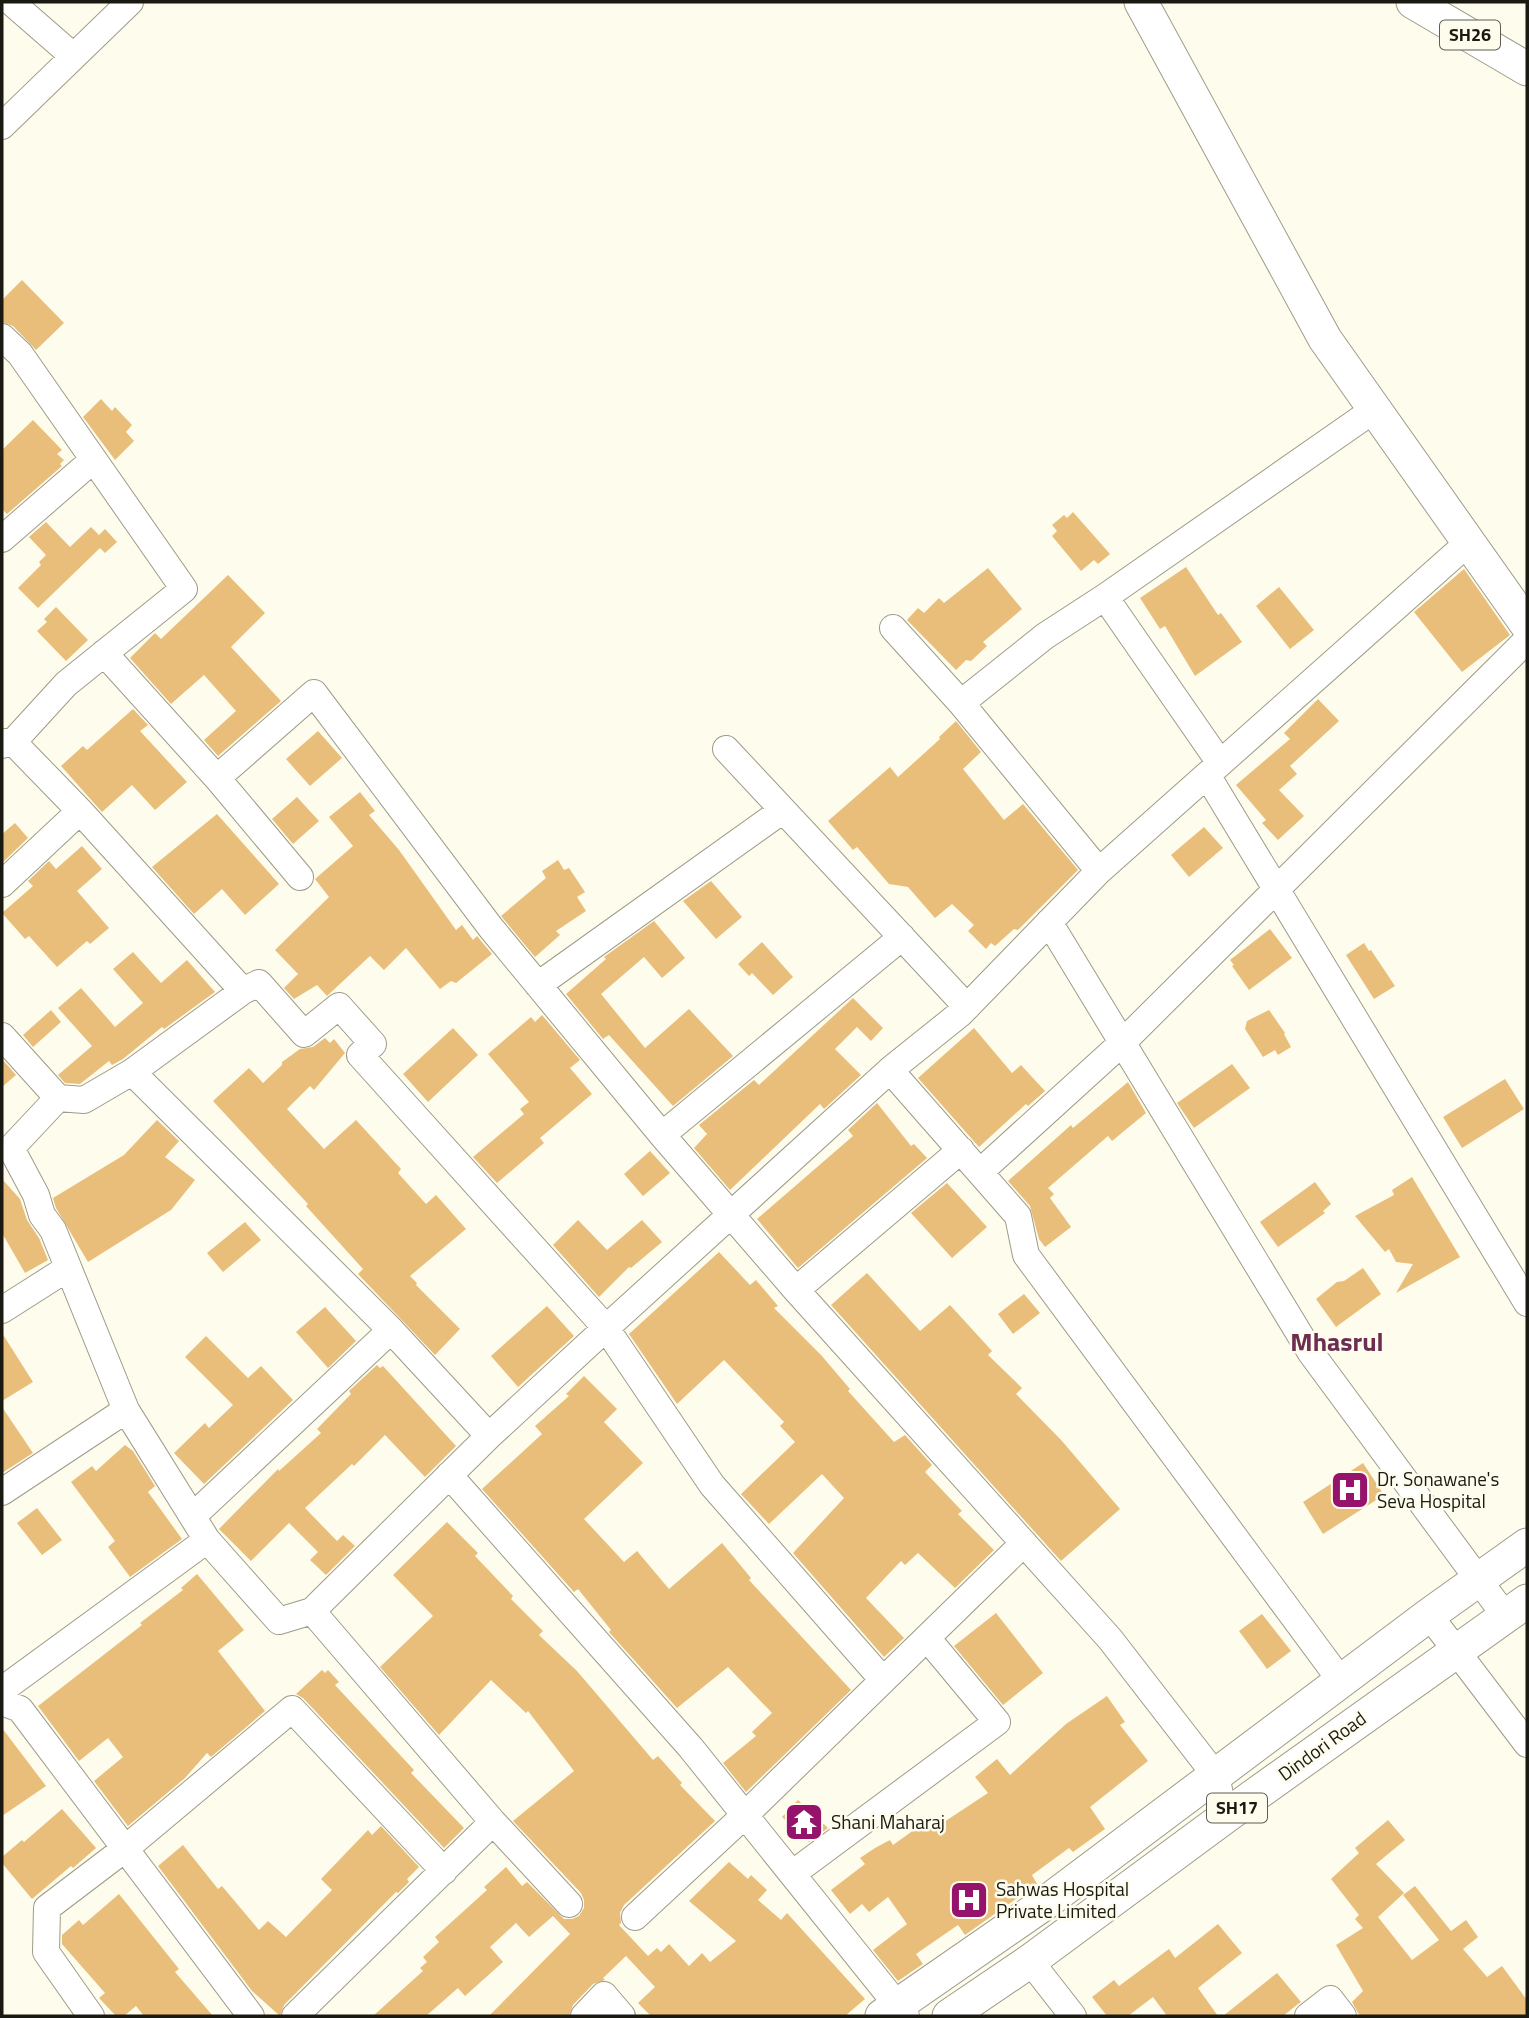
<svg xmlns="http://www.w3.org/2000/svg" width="1529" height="2018" font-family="'Titillium Web',sans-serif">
	<rect width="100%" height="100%" fill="#fefcec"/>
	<path fill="#e9be7b" d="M22,280L64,323L36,350L13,326L2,322V300Z
		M101,399L112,411L115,407L132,425L126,432L134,441L115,460L83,417Z
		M33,420L62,450L57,454L64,460L60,464L62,466L7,514L2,509V450Z
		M1073,512L1110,554L1098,564L1094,560L1081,571L1052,536L1057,531L1052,525L1064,515L1067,518Z
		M46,522L70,547L91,527L99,535L105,529L117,542L105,553L100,548L38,608L18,588L41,565L39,562L46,555L29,537Z
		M1186,567L1218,615L1221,613L1242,642L1195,676L1165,626L1160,629L1140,598Z
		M988,568L1022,609L983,642L987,646L971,661L966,660L956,670L907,620L918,608L924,613L939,598L944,603Z
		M1464,569L1510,635L1462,672L1414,612Z
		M228,575L265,613L231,647L281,701L218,756L204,740L236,711L204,675L171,704L130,658L155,633L161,639Z
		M1279,587L1314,630L1290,649L1256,606Z
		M56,607L88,640L66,661L37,631L47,622L44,619Z
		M1318,699L1339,721L1290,766L1297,774L1279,790L1304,816L1278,840L1262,823L1266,820L1236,785L1290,739L1284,733Z
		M133,709L148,725L140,731L187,782L155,810L132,785L102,812L61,766L83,746L87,750Z
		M956,721L981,752L963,769L1004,820L1023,804L1078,870L1018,930L1014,929L995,946L991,943L986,949L968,931L974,925L952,904L935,918L908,887L889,884L857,847L853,850L828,821L890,767L898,777L940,739L939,737Z
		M318,731L342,758L310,786L286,759Z
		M360,792L375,811L369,815L399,850L456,930L462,925L473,940L477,936L492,954L456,983L451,981L440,989L406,948L384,970L370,956L327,996L317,985L294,999L284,988L298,974L275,950L329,897L315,879L353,846L329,817Z
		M297,797L319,821L293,844L272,819Z
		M217,814L279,884L245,915L222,889L194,914L152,867Z
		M15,823L28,838L2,863V834Z
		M1204,827L1223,848L1189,877L1171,855Z
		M82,846L102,869L77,891L109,928L90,944L87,941L57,967L29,936L25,939L2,913L33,886L28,881L49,861L56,869Z
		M558,860L564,870L569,868L585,892L577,897L586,911L556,931L560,935L535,957L501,916L546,878L542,871Z
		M711,881L742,917L716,939L683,901Z
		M654,921L685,958L662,978L644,957L601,994L645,1048L689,1009L733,1056L673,1106L609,1035L603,1039L566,994L606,959L604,957Z
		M1270,929L1292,958L1249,990L1232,966L1234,965L1230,960Z
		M762,942L793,977L773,995L752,973L749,976L738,964Z
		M1364,943L1369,951L1371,950L1395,986L1374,999L1346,955Z
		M133,952L161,983L187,960L215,992L164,1029L162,1027L123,1059L112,1065L109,1061L80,1084L65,1083L58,1075L92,1046L58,1008L81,988L115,1027L143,1003L113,969Z
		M853,998L883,1028L871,1041L857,1027L835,1049L861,1075L824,1109L820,1104L730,1190L694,1148L707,1134L699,1125L754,1080L759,1085Z
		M51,1010L61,1022L33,1047L23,1035Z
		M1269,1010L1285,1033L1284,1034L1291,1047L1278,1055L1275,1050L1263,1057L1245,1029L1247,1021Z
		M542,1015L580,1060L570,1068L592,1094L540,1138L544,1143L497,1183L473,1157L524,1114L520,1109L529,1102L488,1054L531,1017L535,1022Z
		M453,1028L478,1055L428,1102L403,1074Z
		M974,1028L1012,1073L1021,1065L1045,1091L1028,1106L1026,1104L979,1147L918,1078Z
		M325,1038L330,1043L334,1039L345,1053L314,1090L310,1086L287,1109L324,1149L356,1120L401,1169L398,1173L426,1204L436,1195L466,1229L410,1276L417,1283L416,1285L460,1329L435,1355L358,1274L363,1269L306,1206L308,1204L213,1101L249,1068L263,1083L282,1065V1062L300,1049L313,1047Z
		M2,1059L16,1075L2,1087Z
		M1232,1064L1250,1088L1194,1128L1177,1103Z
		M1505,1079L1524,1109L1462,1148L1443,1117Z
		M1128,1082L1146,1113L1112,1141L1108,1136L1048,1188L1054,1194L1050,1198L1071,1227L1045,1247L1039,1239L1030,1206L1008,1181L1071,1125L1073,1128Z
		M877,1103L911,1146L914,1144L927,1158L798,1268L757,1219L853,1136L848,1130Z
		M157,1120L179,1141L165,1157L195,1180L171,1210L88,1262L56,1208L53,1198L124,1155Z
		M650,1151L670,1173L643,1196L624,1174Z
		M1412,1177L1460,1257L1396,1293L1413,1264L1396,1262L1389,1249L1385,1252L1355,1216L1394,1195L1392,1190Z
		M2,1179L20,1199L27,1220L39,1238L48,1260L25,1273L2,1233Z
		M1315,1182L1331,1204L1323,1211L1325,1213L1278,1247L1260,1222Z
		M947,1183L987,1227L952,1258L911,1213Z
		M578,1220L607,1250L642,1220L662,1242L631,1268L629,1267L599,1297L553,1245Z
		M245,1222L261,1240L223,1272L207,1253Z
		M719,1252L750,1285L756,1280L778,1306L774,1308L821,1355L850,1389L848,1391L894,1442L905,1435L932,1465L925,1472L962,1511L958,1514L994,1550L955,1588L918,1553L905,1565L901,1561L866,1598L904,1638L884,1657L793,1553L844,1498L822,1474L769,1524L741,1494L795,1442L780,1426L784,1422L724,1360L677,1404L629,1334Z
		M1363,1268L1381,1294L1336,1327L1316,1299L1337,1282L1344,1281Z
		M867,1273L920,1331L950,1305L992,1351L988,1355L1022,1388L1016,1394L1062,1441L1120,1509L1061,1561L831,1305Z
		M1024,1294L1040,1313L1013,1334L998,1314Z
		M547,1306L574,1336L518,1387L491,1356Z
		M325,1307L356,1341L328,1368L296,1332Z
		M2,1333L33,1382L2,1401Z
		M206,1336L248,1378L261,1366L293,1400L204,1484L174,1453L205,1423L209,1428L233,1405L185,1357Z
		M377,1365L380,1368L383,1366L456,1446L425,1477L385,1435L354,1466L352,1464L305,1508L337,1541L343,1535L355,1546L326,1575L310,1560L318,1552L289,1523L251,1561L219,1529L278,1469L279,1471L321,1433L317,1429L351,1394L349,1391Z
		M584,1376L617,1409L604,1422L643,1463L584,1519L624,1562L637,1551L669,1589L722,1543L751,1578L749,1580L851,1690L746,1792L723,1763L756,1736L752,1732L772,1713L728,1667L677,1708L609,1632L611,1630L578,1589L574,1592L482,1489L542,1434L535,1426L569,1396L566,1394Z
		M2,1407L33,1453L2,1473Z
		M125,1445L133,1451L155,1486L148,1492L182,1539L130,1577L108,1547L115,1541L71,1482L92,1466L96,1471Z
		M1363,1463L1384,1495L1323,1534L1303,1502Z
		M37,1508L62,1540L42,1555L17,1523Z
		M447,1522L478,1553L475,1556L513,1596L511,1599L543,1631L539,1635L577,1671L653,1760L658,1756L682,1783L680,1785L715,1821L624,1905L620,1913L621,1923L619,1925L648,1956L657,1948L661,1952L669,1944L689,1966L702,1953L710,1962L736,1941L689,1901L729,1862L748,1879L751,1875L767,1890L758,1900L781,1920L787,1913L865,1999L845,2016H651L638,2003L655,1987L626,1956L603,1978L605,1980L593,1984L573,2005L569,2016H489L570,1934L553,1916L529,1937L516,1923L490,1947L503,1962L465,1996L458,1988L426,2016H373L423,1971L420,1968L427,1962L423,1957L439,1942L435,1937L487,1890L484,1887L506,1867L522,1886L527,1882L564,1919H572L579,1916L584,1908V1900L581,1893L513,1821L574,1771L528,1711L526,1713L491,1680L439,1735L380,1667L433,1616L393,1575Z
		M197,1574L244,1630L218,1651L265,1711L211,1757L207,1753L185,1778L128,1826L94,1781L123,1757L108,1738L79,1761L38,1706L142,1625L140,1623L183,1590L181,1588Z
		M996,1613L1043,1673L1003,1705L954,1646Z
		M1262,1614L1291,1651L1267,1669L1239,1631Z
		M322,1670L325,1673L328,1670L339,1682L335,1685L414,1770L411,1773L464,1828L444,1848L303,1698L296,1694Z
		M1107,1696L1125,1722L1120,1725L1148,1761L1090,1807L1105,1829L1073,1852L1069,1848L1032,1875L1037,1884L965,1935L958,1925L916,1954L923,1964L898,1981L873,1950L907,1924L888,1897L869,1912L862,1904L850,1914L831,1890L865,1864L860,1858L875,1848L890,1840L893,1845L932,1817L938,1826L988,1793L975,1777L997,1759L1010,1775L1066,1724Z
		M2,1728L46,1786L2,1816Z
		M798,1800L828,1828L809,1842L782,1817Z
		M62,1809L96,1848L73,1868L71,1866L32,1899L2,1863V1857L22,1840L24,1842Z
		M1388,1820L1405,1840L1376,1864L1404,1893L1378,1917L1412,1960L1439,1940L1403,1895L1415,1886L1451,1931L1466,1920L1478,1937L1463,1949L1487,1977L1502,1966L1527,2000V2016H1361L1358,2013L1352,2002L1363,1991L1336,1945L1363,1928L1355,1919L1359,1915L1331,1879L1359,1853L1355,1848Z
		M381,1826L419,1867L407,1879L409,1882L398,1893L396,1892L284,2005L280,2016L252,1991L158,1866L183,1845L218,1889L222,1886L259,1930L268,1921L286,1937L332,1890L321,1879L368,1830L372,1835Z
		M119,1894L179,1969L175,1972L213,2016H144L136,2006L124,2016H116L99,1998L105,1993L62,1944V1935L79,1920L83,1925Z
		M1218,1924L1242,1953L1198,1988L1218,2016H1167L1153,1997L1128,2016H1107L1092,1997L1114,1980L1119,1986L1169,1949L1175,1958Z
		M1277,1973L1301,2002L1298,2004L1283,2016H1223Z"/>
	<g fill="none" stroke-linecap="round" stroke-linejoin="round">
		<g stroke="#9e9b88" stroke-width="28">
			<path id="minor" d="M11,2L73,56
				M2,126L130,2
				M2,337L20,354L184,589L66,684L13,742H5L2,745
				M2,539L93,460
				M1105,597L1220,763
				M893,628L961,703L1099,871
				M104,653L217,778L300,877
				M961,703L1045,636L1105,597L1375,409
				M13,742L80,811L243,991L259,983L304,1034L339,1006L373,1044L360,1055L606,1328L712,1485L883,1680
				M726,749L967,1007
				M1207,775L1527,1303
				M217,778L314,693L491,928L662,1135L796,1290L1110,1639L1216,1776L1225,1817
				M2,884L80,811
				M1049,922L1311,1353L1506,1617
				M538,985L783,810
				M2,1036L58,1098
				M890,1070L1018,1216L1026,1255L1341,1681
				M132,1072L391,1330L489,1436
				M662,1135L902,937
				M980,1172L1122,1043L1527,640
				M796,1290L961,1150
				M2,1310L68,1268
				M449,1475L691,1748L906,2016
				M2,1492L126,1410
				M193,1516L391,1330
				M207,1540L279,1621L312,1611
				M1429,1615L1527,1744
				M2,1690L207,1540L126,1410L53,1230L42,1215L36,1195L11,1148L58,1098L84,1100L132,1072L243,991
				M2,1702L20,1709L251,2016
				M792,1874L997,1722L927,1638
				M569,1904L493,1822L312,1611L489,1436L606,1328L890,1070L961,1013L1099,871L1469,542
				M635,1917L745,1815L1024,1543
				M1030,1961L1073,2016
				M91,2016L46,1952L47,1908L126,1848L292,1709L444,1871
				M295,2016L493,1822
				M584,2016L604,1995L622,2016
				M1308,2016L1330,1999L1343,2016"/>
		</g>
		<g stroke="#9e9b88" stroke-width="35">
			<path id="major" d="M1141,2L1325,339L1527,625
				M1413,2L1527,69
				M882,2016L1048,1901L1429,1615L1527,1545
				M949,2016L1030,1961L1252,1797L1527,1601"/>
		</g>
		<use href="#minor" stroke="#fff" stroke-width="26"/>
		<use href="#major" stroke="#fff" stroke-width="33"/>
	</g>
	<defs>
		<g id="hospital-square" transform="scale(2.0125)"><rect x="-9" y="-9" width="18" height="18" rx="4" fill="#96136b" stroke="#fefcec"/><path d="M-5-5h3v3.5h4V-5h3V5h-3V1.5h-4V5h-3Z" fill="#fff"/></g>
		<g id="temple-square" transform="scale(2.0125)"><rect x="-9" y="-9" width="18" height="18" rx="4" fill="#96136b" stroke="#fefcec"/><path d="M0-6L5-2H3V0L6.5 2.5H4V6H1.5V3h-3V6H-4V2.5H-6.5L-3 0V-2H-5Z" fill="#fff"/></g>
	</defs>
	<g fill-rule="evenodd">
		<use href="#hospital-square" x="1350" y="1490"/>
		<use href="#temple-square" x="804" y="1822"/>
		<use href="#hospital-square" x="969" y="1900"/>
	</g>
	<g text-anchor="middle" stroke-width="5" stroke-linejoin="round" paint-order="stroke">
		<g fill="#fefcec" stroke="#5e5d53" stroke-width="2">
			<rect x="1440" y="20.5" width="60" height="29" rx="5"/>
			<rect x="1207" y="1793.5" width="60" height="29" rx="5"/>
		</g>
		<g font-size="18" font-weight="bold" fill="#1a1912">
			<text x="1470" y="41">SH26</text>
			<text x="1237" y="1814">SH17</text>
		</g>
		<g font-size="19" fill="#1a1912" stroke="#fefcec" text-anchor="start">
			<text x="1377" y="1486">Dr. Sonawane's<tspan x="1377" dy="22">Seva Hospital</tspan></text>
			<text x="831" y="1829">Shani Maharaj</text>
			<text x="996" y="1896">Sahwas Hospital<tspan x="996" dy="22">Private Limited</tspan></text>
		</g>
		<g font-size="19" fill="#1a1912" stroke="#fefcec">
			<text transform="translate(1322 1746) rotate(-36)" y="7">Dindori Road</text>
		</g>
		<g font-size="26" font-weight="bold" fill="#6b2d51" stroke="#fefcec">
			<text x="1337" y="1351">Mhasrul</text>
		</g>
	</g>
	<rect width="1529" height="2018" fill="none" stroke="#1a1912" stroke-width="7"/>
</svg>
